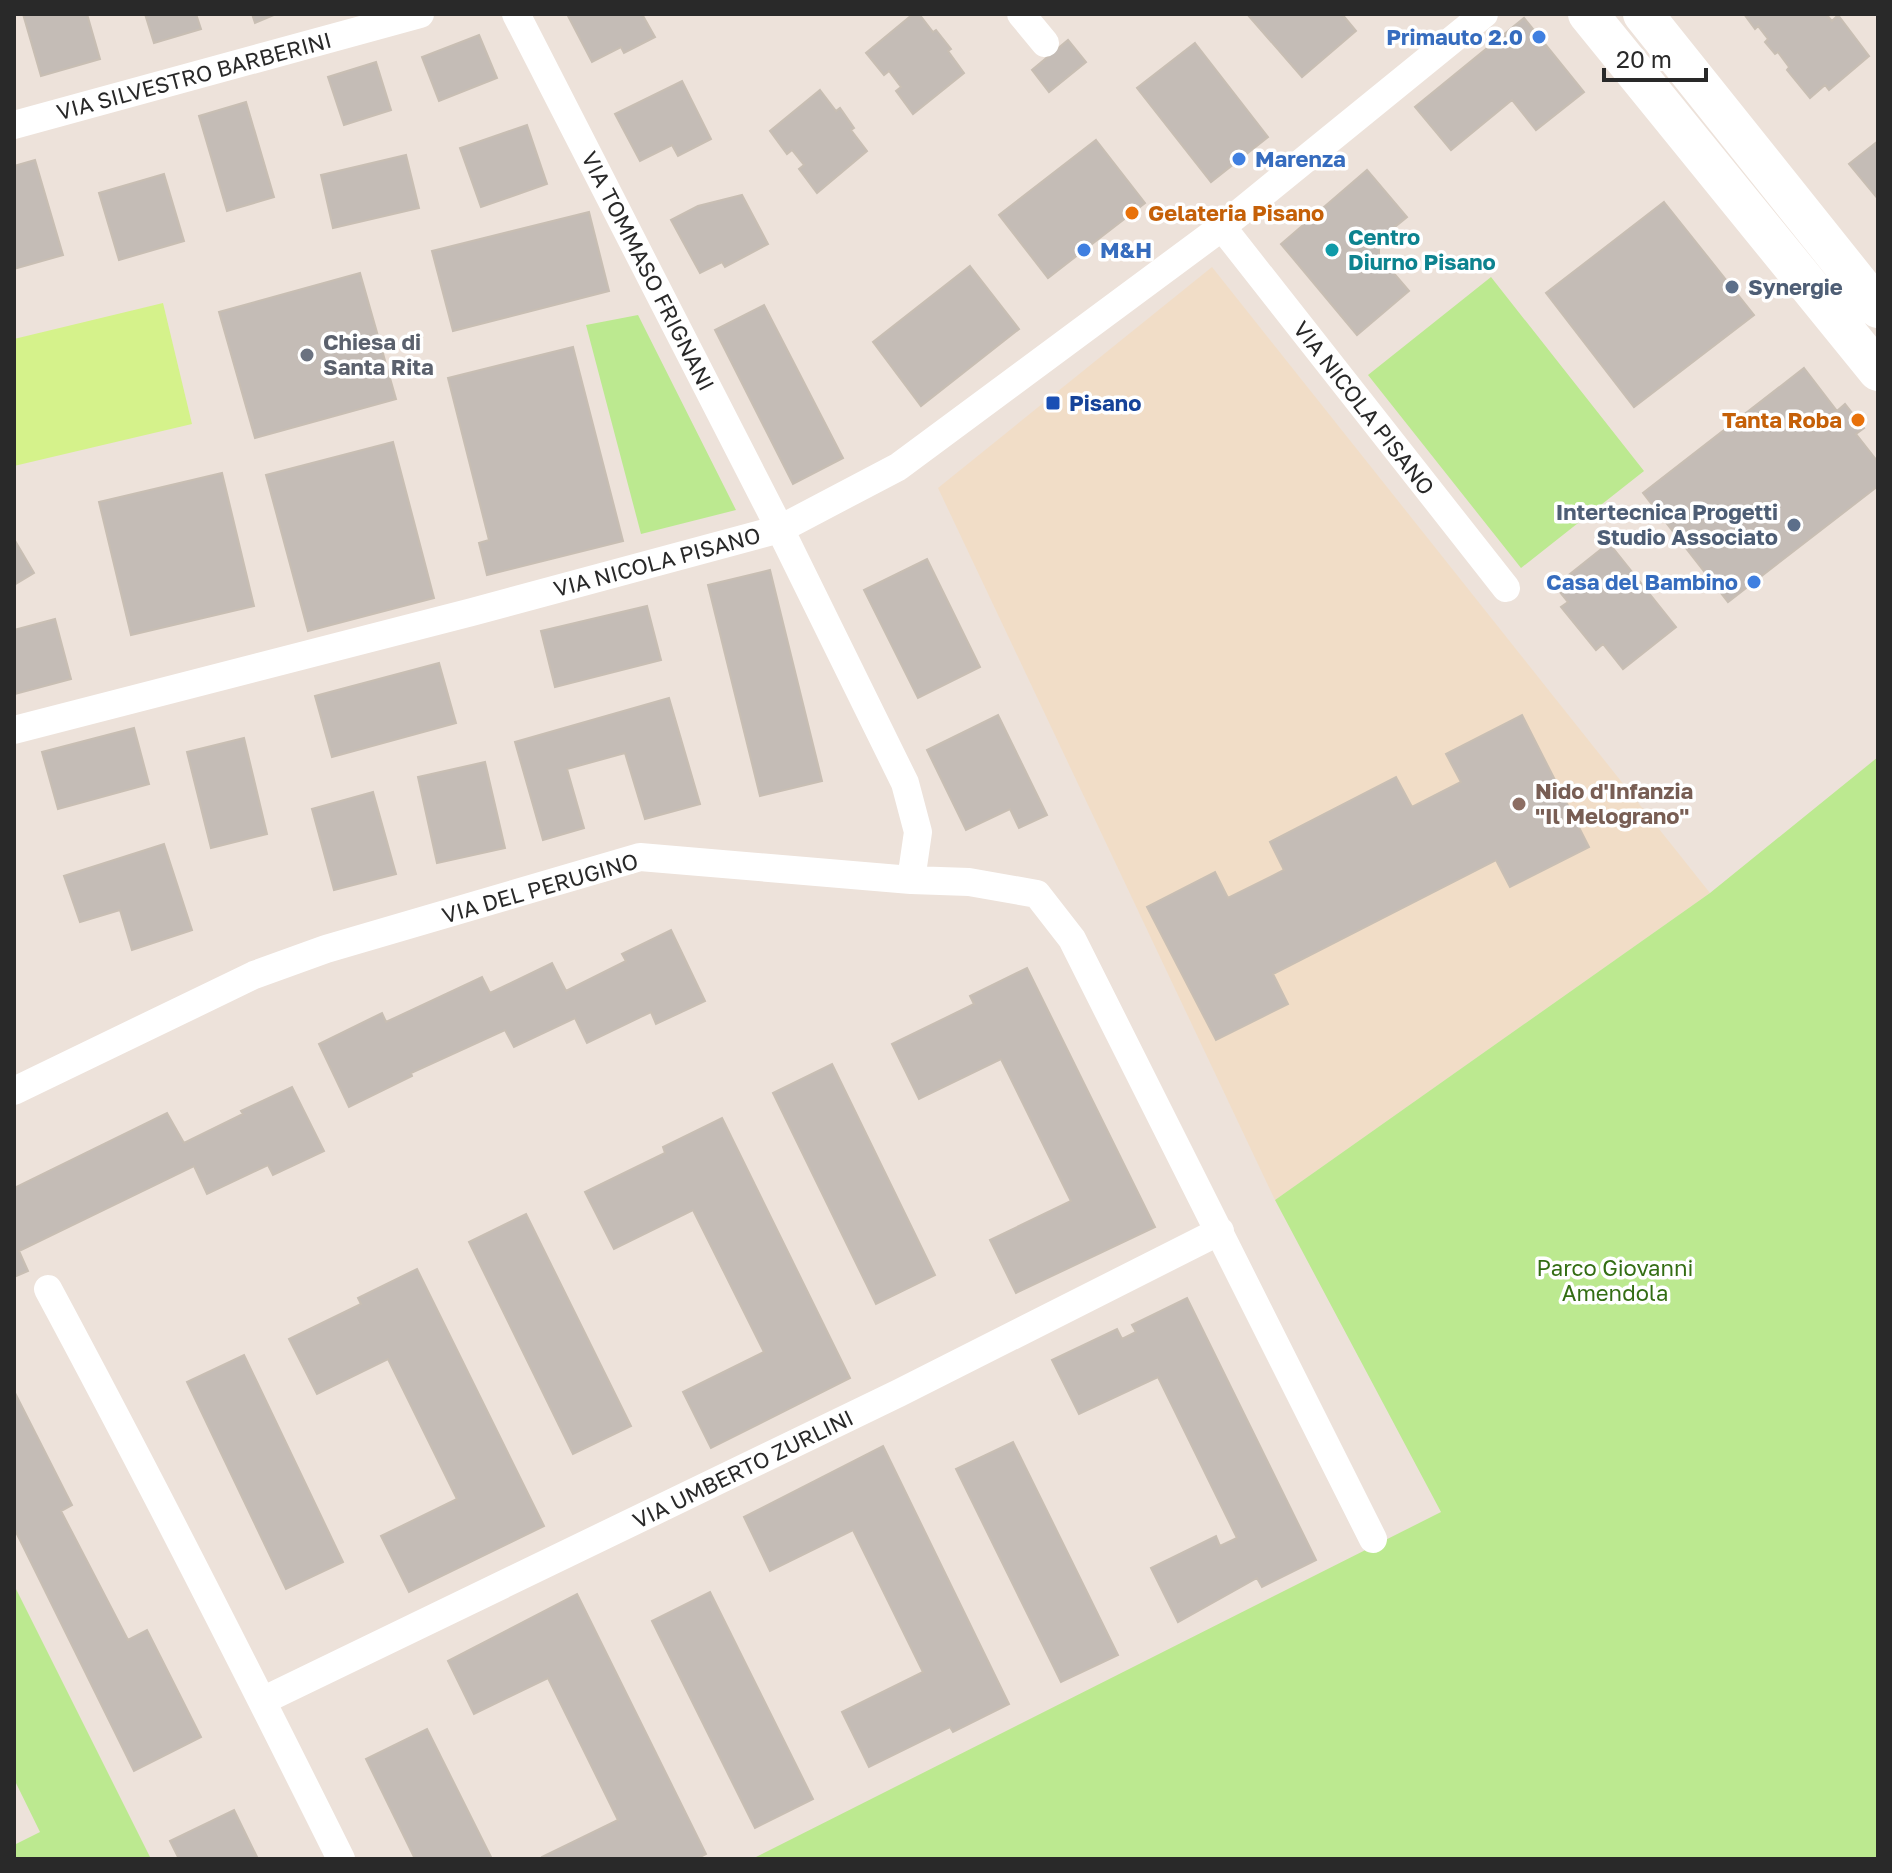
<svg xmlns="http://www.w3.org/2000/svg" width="1892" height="1873" font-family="'Golos Text',sans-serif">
	<rect width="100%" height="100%" fill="#ede2da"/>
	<path fill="#f1ddc7" d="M1212,267L1710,893L1275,1200L938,488Z"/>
	<path fill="#bce990" d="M1491,277L1644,471L1521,568L1368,375Z
		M638,315L736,510L641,534L586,325Z
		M1878,757V1859H752L1441,1512L1275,1200L1710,893Z
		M14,1585L151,1859H14V1845L40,1832L14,1779Z"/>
	<path fill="#d5f28b" d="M163,303L192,424L14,466V339Z"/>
	<path fill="#c4bcb6" stroke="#c8beb3" stroke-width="2" d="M23,14H87L100,59L41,76Z
		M145,14H196L201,29L154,43Z
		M252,14H276L255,23Z
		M567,14H642L655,37L624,53L621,47L592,62Z
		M913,14H919L933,32L936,30L951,49L948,51L964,73L913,114L896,91L901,87L889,71L884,75L866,53Z
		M1247,14H1342L1356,31L1302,77Z
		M1744,14H1826L1832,21L1838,15L1869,56L1829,90L1825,85L1810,98L1787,70L1789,67L1778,52L1775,54L1765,42L1768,39L1758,26L1755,29Z
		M1524,18L1584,92L1536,130L1512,100L1451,150L1415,107Z
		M479,35L497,78L439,101L422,57Z
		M1068,40L1086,62L1049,92L1032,70Z
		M1195,43L1268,137L1211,182L1137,88Z
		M376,62L391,110L344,125L328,77Z
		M682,81L711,139L678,156L672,145L640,161L615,114Z
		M820,90L836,111L840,108L854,128L851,130L867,151L817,193L799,169L804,165L792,150L787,154L770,131Z
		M246,102L274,197L227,211L199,116Z
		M527,125L547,184L481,207L460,148Z
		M1096,140L1145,203L1048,278L999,215Z
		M1878,141V199L1849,164Z
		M406,155L419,208L333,228L321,175Z
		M35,160L63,255L14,269V166Z
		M1367,170L1407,217L1379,240V256L1409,291L1357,335L1281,244Z
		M164,174L184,241L119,260L99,193Z
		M742,195L768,244L725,267L722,262L700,273L671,220L698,206Z
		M1664,202L1754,315L1634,407L1546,293Z
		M589,212L609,291L453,331L432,251Z
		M970,266L1019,329L921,406L873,342Z
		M360,273L396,399L255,438L219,312Z
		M764,305L843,458L793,484L715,330Z
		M573,347L623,541L487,575L479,543L489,540L448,378Z
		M1804,368L1837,411L1845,404L1864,428L1856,434L1878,462V486L1728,602L1643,493Z
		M393,442L434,598L308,631L266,475Z
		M222,473L254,606L131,635L99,502Z
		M14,539L34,573L14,585Z
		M1609,543L1676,627L1623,669L1603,644L1596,650L1561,607L1568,602L1555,586Z
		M927,559L980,667L918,698L864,590Z
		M770,570L822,781L760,796L708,585Z
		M647,606L661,660L555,687L541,631Z
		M55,619L71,679L15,694L14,630Z
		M439,663L456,723L332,757L315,696Z
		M669,698L700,804L645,819L625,753L567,769L584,828L543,840L515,742Z
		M998,715L1047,815L1019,828L1010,809L966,830L927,750Z
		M1522,715L1589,847L1510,887L1496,860L1273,974L1288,1004L1216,1040L1147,907L1215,872L1228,898L1284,870L1270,842L1396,777L1412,807L1461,782L1446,754Z
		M134,728L149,784L58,809L42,752Z
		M244,738L267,834L211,848L187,752Z
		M485,762L505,848L437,863L418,777Z
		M373,792L396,874L334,890L312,809Z
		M164,844L192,930L132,950L120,910L80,922L64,876Z
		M671,930L705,1001L656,1024L651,1012L587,1043L575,1018L514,1047L505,1030L411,1073L412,1076L349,1107L319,1044L382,1013L386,1022L482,977L490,993L552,963L566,991L626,961L622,954Z
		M1027,968L1155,1227L1016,1293L990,1240L1071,1201L1001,1059L919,1099L892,1044L974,1004L970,996Z
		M832,1064L935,1275L876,1304L773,1093Z
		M292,1087L324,1151L273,1175L268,1165L207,1194L194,1166L19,1251L28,1271L14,1277V1188L167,1113L184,1143L243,1114L241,1111Z
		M722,1118L850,1378L711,1448L683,1392L764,1352L693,1210L614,1249L585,1192L665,1153L663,1147Z
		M526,1214L631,1426L573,1454L469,1242Z
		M417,1269L544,1526L409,1592L381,1536L457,1499L388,1359L317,1394L289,1339L361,1304L358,1298Z
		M1187,1298L1316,1560L1262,1587L1257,1578L1178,1622L1151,1568L1216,1536L1220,1546L1237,1538L1158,1377L1079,1414L1052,1360L1117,1329L1122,1339L1136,1332L1132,1325Z
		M244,1355L343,1562L286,1589L187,1382Z
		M14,1391L72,1505L61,1511L128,1640L147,1630L201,1737L134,1771L14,1528Z
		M1013,1442L1118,1655L1061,1682L956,1469Z
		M883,1446L1009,1704L953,1732L950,1727L869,1767L842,1712L923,1672L853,1530L770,1571L744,1517Z
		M710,1592L813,1799L755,1828L652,1621Z
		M577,1594L706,1854L696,1859H543L542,1857L618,1820L548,1678L474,1714L448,1661Z
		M427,1729L492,1859H415L366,1759Z
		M234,1810L258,1859H179L170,1841Z"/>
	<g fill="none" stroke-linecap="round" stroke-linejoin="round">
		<path stroke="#fff" stroke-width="28" d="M1021,14L1045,43
			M14,125L420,14
			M1222,227L1506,588
			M14,730L472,612L780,529L898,467L1222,227L1484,14
			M911,880L969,882L1037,894L1072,939L1373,1539
			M14,1091L254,975L326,949L640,857L911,880L918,832L905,783L780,529L516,14
			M48,1289C149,1477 246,1668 341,1859
			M262,1701L899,1393L1220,1231"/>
		<path stroke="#fff" stroke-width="40" d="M1588,14L1878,371
			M1643,14L1878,308"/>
	</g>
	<g fill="#3f7fe0" stroke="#fff" stroke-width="3">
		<circle cx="1539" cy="37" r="8"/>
		<circle cx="1239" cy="159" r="8"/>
		<circle cx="1084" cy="250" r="8"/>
		<circle cx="1754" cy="582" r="8"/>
	</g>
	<g fill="#e8710a" stroke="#fff" stroke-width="3">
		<circle cx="1132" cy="213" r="8"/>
		<circle cx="1858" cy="420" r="8"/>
	</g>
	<circle fill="#0f9aa8" stroke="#fff" stroke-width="3" cx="1332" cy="250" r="8"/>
	<g fill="#5c6f8a" stroke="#fff" stroke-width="3">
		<circle cx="1732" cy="287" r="8"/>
		<circle cx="1794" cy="525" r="8"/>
	</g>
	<circle fill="#6b7280" stroke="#fff" stroke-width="3" cx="307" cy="355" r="8"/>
	<rect fill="#1a4fb4" stroke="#fff" stroke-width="3" x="1045" y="395" width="16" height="16" rx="4"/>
	<circle fill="#8d6e63" stroke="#fff" stroke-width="3" cx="1519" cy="804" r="8"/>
	<g text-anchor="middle" stroke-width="7" stroke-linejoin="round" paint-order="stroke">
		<g font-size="22" font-weight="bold" fill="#366cbe" stroke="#fff" text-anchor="end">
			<text x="1523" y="45">Primauto 2.0</text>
			<text x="1255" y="167" text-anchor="start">Marenza</text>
			<text x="1100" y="258" text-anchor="start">M&amp;H</text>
			<text x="1738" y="590">Casa del Bambino</text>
		</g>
		<g font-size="22" fill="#292929" stroke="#fff">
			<text transform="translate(194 76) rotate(-15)" y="8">VIA SILVESTRO BARBERINI</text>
			<text transform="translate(648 271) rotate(63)" y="8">VIA TOMMASO FRIGNANI</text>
			<text transform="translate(1364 408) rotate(52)" y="8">VIA NICOLA PISANO</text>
			<text transform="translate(657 562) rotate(-15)" y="8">VIA NICOLA PISANO</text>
			<text transform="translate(540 888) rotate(-16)" y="8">VIA DEL PERUGINO</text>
			<text transform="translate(743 1469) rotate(-26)" y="8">VIA UMBERTO ZURLINI</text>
		</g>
		<g font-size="22" font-weight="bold" fill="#c56008" stroke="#fff" text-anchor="start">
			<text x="1148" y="221">Gelateria Pisano</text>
			<text x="1842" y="428" text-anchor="end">Tanta Roba</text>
		</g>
		<g font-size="22" font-weight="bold" fill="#0d838f" stroke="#fff" text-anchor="start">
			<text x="1348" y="245">Centro<tspan x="1348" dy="25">Diurno Pisano</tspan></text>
		</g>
		<g font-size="22" font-weight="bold" fill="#4e5e75" stroke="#fff" text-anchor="start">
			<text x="1748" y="295">Synergie</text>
			<text x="1778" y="520" text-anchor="end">Intertecnica Progetti<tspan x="1778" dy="25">Studio Associato</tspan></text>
		</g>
		<g font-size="22" font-weight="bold" fill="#5b616d" stroke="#fff" text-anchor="start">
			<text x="323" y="350">Chiesa di<tspan x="323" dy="25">Santa Rita</tspan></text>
		</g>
		<g font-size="22" font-weight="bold" fill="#164399" stroke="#fff" text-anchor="start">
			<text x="1069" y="411">Pisano</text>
		</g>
		<g font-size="22" font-weight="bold" fill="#785e54" stroke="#fff" text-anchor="start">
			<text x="1535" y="799">Nido d'Infanzia<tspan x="1535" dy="25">"Il Melograno"</tspan></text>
		</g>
		<g font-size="22" fill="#336d13" stroke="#fff">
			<text x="1615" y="1276">Parco Giovanni<tspan x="1615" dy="25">Amendola</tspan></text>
		</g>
	</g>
	<rect width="1892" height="1873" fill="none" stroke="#292929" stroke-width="32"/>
	<path d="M1604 68v12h102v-12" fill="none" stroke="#292929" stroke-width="4"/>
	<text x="1616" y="68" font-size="24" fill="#292929" stroke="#ffffff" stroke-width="6" paint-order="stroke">20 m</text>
</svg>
